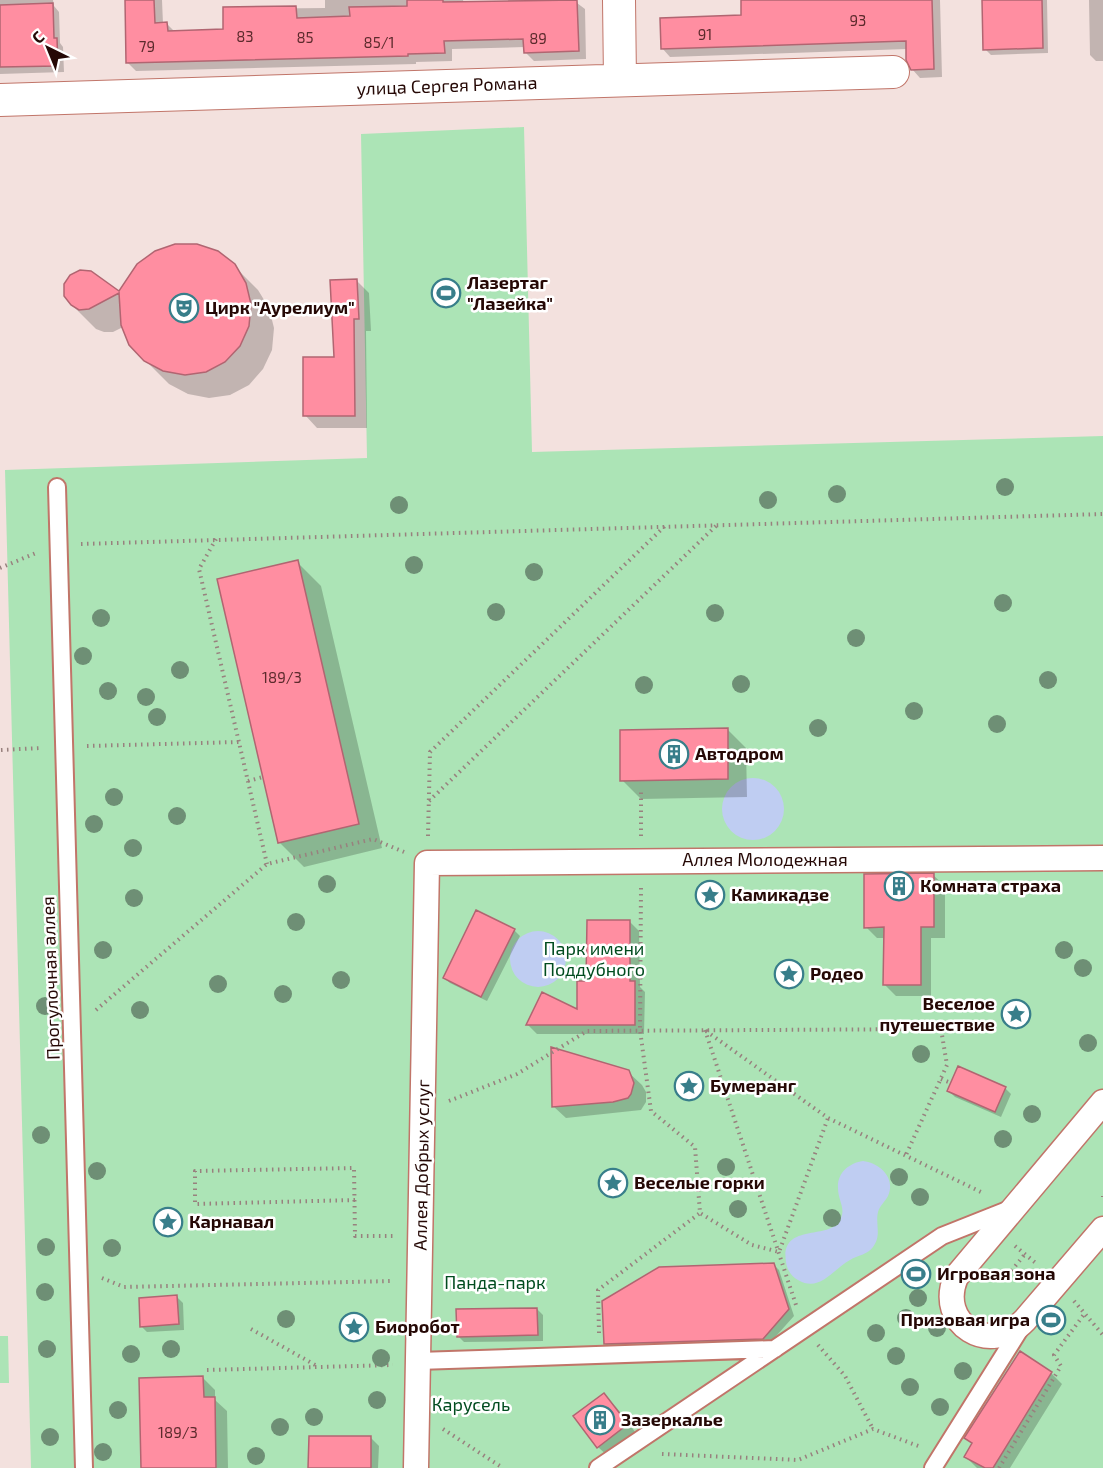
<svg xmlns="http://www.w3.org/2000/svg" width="1103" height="1468" font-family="'Exo 2',sans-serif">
	<rect width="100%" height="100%" fill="#f3e1de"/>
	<path fill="#ace4b6" d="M524,127L532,452L1103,436V1468H31L5,470L367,458L361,134Z
		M0,1336H8L9,1383H0Z"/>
	<path fill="#bfcdf2" d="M722 809a31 31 0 1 1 62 0a31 31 0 1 1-62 0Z
		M510 959a28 28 0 1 1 56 0a28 28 0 1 1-56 0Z
		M863,1161C880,1163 896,1178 888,1196C885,1202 880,1205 878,1212C875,1224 882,1235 873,1247C867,1255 858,1255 850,1260C833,1269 820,1293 798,1280C792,1277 787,1270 786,1262C780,1224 825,1239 838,1223C848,1210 838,1202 838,1188C837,1173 849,1163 863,1161Z"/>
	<path fill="#0003" d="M0,0H53L54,6L59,12L60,43L63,47L64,72L0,74Z
		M126,0H162L163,24H167L175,32L225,31L224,9L325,8V0H463L464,3L508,2V0H573L585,9L586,59L534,61L525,52V47L452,49V61L416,62V64L136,71L128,63Z
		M742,0H940L942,77L920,78L912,69L907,49L670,57L662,48L743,16Z
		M984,0H1047L1048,53L991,55L985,49Z
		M1089,0H1103V61H1096L1090,55Z
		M234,266L258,290L269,308L274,328L272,350L263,369L249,385L230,395L209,398L188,394L169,384L145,360L123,327L113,332H104L96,329L72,305L91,272L119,293Z
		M356,280L369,293L371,331H366L367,428H317L305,415L335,358Z
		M297,562L321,586L382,848L304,867L279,842Z
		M727,729L746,748L747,797L641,799L622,780Z
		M933,875L945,886V938H931V996H896L885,985V938H877L866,927Z
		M629,921L639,931L640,987L645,992L644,1034H537L528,1025L578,1012L588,983Z
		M514,930L520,936L487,1001L450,983L444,978Z
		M628,1072L642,1085L646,1092V1102L641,1110L566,1118L553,1106Z
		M1005,1088L1011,1094L1001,1117L955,1097L949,1091Z
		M773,1264L779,1270L794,1316L769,1344L611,1350L605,1344Z
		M177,1297L183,1303L184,1330L147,1332L141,1326Z
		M537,1309L543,1315V1341L464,1342L458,1336Z
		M1051,1373L1062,1384L1010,1468H977L966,1457L973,1445L966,1438Z
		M202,1377L215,1390V1400L227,1411L228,1468H143Z
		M603,1395L616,1407L639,1437L611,1459L598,1447Z
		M371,1438L379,1446L378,1468H309Z"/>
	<path fill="#ff8ea1" stroke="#b16571" stroke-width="1.5" d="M125,0H154L155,23L167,22L168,31L223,29V7L296,6L297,18L350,16L349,7L407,6V0H443V2L577,0L579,51L524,53L523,39L444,41L445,53L408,54V56L126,63Z
		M741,0H932L934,69L911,70L906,60V41L661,49L660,18L741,15Z
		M982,0H1042L1043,48L983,50Z
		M53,3L54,38H57L58,66L0,67V5Z
		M175,244H197L218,251L235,264L246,283L251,304L249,326L240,346L225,362L206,372L185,375L163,371L144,361L129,345L121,325L119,293L89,309L79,310L71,305L64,296V284L70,275L80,270L91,271L119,291L137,264L155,251Z
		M357,279L359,319H354L355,416H303V357H334L330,280Z
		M298,560L359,824L278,843L217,579Z
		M728,728V779L620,781V730Z
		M934,873V927H921V985H883L884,927L864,928V874Z
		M476,910L515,929L481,997L443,978Z
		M587,920H630V981H635V1025H526L542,992L577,1009V981H586Z
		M551,1047L629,1070L634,1083L631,1094L628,1098L613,1102L552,1107Z
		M958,1066L1006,1087L995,1112L947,1091Z
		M774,1263L789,1309L763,1339L604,1344L602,1301L659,1267Z
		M177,1295L179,1324L140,1327L139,1298Z
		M537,1308L538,1335L457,1337L456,1309Z
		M1020,1351L1052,1372L993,1468H985L964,1457L972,1443L964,1438Z
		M203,1376L204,1397H215L216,1468H141L139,1378Z
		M604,1393L628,1424L597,1448L573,1416Z
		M309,1436H371V1468H308Z"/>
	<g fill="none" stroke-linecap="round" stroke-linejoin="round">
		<g stroke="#c17569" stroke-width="20">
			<path id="service" d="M57,487L84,1468
				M418,1361L775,1349
				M598,1468L942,1236L1010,1209
				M933,1468L1022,1326"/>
		</g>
		<g stroke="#c17569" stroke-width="27">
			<path id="pedestrian" d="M1103,1102L956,1277C936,1324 990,1357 1025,1320L1103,1229
				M416,1468L427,863L1103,858"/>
		</g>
		<g stroke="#c17569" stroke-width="34">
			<path id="minor" d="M619,0L620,80
				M0,100L893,72"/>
		</g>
		<path stroke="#98817e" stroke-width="4" stroke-dasharray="1.5 4.5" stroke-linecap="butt" d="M216,539L199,569L267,864
			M81,544L1103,514
			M0,568L36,553
			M87,746L239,742
			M1,750L41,748
			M248,781L263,777
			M429,801L718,524
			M428,836L430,752L666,525
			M641,836V791
			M641,888L640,1030L651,1111L695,1147L700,1213L752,1245L779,1252L828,1118
			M96,1010L267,864L373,839L404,852
			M705,1030L796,1305
			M706,1031L828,1118L983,1193
			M941,1079L951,1083
			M449,1101L517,1074L587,1031L941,1029L947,1065L905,1157
			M1103,1196V1197
			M355,1200L195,1204V1171L354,1168L355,1236H393
			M1015,1246L1037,1264
			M102,1278L124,1287L393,1281
			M1004,1280L1025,1254
			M1074,1301L1103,1335
			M251,1329L317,1366
			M599,1333L598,1290L700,1213
			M818,1345L845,1376L873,1429
			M207,1370L393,1365
			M443,1429L503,1468
			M662,1454L798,1460L873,1429L921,1447
			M999,1468L1061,1366L1054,1355L1085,1313"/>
		<use href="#service" stroke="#fff" stroke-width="16"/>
		<use href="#pedestrian" stroke="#fff" stroke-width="24"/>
		<use href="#minor" stroke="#fff" stroke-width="32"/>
	</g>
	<g fill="#6e8f75">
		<circle cx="1005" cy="487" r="9"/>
		<circle cx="837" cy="494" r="9"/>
		<circle cx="768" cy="500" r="9"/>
		<circle cx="399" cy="505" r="9"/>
		<circle cx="414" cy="565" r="9"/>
		<circle cx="534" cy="572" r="9"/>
		<circle cx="1003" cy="603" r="9"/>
		<circle cx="496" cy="612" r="9"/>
		<circle cx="715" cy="613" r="9"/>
		<circle cx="101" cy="618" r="9"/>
		<circle cx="856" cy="638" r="9"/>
		<circle cx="83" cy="656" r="9"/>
		<circle cx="180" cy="670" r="9"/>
		<circle cx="1048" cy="680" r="9"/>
		<circle cx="741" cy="684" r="9"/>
		<circle cx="644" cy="685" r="9"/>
		<circle cx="108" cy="691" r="9"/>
		<circle cx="146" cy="697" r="9"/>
		<circle cx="914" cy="711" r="9"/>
		<circle cx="157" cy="717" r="9"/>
		<circle cx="997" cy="724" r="9"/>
		<circle cx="818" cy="728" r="9"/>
		<circle cx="114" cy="797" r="9"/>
		<circle cx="177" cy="816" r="9"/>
		<circle cx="94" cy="824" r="9"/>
		<circle cx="133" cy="848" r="9"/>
		<circle cx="327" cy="884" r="9"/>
		<circle cx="134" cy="898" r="9"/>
		<circle cx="296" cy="922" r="9"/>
		<circle cx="103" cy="950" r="9"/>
		<circle cx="1064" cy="950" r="9"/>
		<circle cx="1083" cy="968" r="9"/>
		<circle cx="341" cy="980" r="9"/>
		<circle cx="218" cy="984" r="9"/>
		<circle cx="283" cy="994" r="9"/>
		<circle cx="45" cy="1006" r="9"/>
		<circle cx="140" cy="1010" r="9"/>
		<circle cx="1088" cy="1043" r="9"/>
		<circle cx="921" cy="1054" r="9"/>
		<circle cx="1032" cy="1114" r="9"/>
		<circle cx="41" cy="1135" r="9"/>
		<circle cx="1003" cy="1139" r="9"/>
		<circle cx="726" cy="1167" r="9"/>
		<circle cx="97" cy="1171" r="9"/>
		<circle cx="899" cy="1177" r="9"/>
		<circle cx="920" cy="1197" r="9"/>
		<circle cx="738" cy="1209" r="9"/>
		<circle cx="832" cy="1218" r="9"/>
		<circle cx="46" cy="1247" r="9"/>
		<circle cx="112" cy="1248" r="9"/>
		<circle cx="45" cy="1292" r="9"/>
		<circle cx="918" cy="1298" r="9"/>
		<circle cx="906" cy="1318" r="9"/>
		<circle cx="286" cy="1319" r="9"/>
		<circle cx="937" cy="1328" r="9"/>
		<circle cx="876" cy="1333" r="9"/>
		<circle cx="47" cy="1349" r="9"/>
		<circle cx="171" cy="1349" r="9"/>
		<circle cx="131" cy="1354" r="9"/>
		<circle cx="896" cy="1356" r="9"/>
		<circle cx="381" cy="1358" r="9"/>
		<circle cx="963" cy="1371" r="9"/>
		<circle cx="910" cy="1387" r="9"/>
		<circle cx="377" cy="1400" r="9"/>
		<circle cx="940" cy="1407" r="9"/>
		<circle cx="118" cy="1410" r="9"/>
		<circle cx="314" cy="1417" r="9"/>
		<circle cx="280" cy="1427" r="9"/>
		<circle cx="50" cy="1437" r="9"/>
		<circle cx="103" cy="1452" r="9"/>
		<circle cx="256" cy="1456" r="9"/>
	</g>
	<defs>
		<g id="stadium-ring" transform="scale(1.5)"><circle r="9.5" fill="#fff" stroke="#387e8a" stroke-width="1.5"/><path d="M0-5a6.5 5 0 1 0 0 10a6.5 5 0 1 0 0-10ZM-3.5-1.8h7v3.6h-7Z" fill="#387e8a"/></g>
		<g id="theatre-ring" transform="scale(1.5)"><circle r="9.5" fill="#fff" stroke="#387e8a" stroke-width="1.5"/><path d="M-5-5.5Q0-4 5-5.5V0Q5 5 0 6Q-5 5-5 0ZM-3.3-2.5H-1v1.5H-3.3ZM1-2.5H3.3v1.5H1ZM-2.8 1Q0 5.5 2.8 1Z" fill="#387e8a"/></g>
		<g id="building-ring" transform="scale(1.5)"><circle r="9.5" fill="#fff" stroke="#387e8a" stroke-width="1.5"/><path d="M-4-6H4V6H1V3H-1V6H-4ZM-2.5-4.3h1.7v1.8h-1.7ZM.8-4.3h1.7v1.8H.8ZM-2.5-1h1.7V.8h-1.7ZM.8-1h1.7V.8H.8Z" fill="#387e8a"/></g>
		<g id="sight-ring" transform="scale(1.5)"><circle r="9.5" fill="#fff" stroke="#387e8a" stroke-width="1.5"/><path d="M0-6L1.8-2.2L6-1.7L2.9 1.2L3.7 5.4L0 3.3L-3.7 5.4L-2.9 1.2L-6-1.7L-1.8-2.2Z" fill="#387e8a"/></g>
	</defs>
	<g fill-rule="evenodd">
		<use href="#stadium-ring" x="446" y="293"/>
		<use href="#theatre-ring" x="184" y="308"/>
		<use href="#building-ring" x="674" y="754"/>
		<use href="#building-ring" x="899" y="886"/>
		<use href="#sight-ring" x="710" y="895"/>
		<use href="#sight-ring" x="789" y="974"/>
		<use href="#sight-ring" x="1016" y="1014"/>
		<use href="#sight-ring" x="689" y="1086"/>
		<use href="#sight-ring" x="613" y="1183"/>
		<use href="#sight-ring" x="168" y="1222"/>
		<use href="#stadium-ring" x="916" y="1274"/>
		<use href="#stadium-ring" x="1051" y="1320"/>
		<use href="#sight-ring" x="354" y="1327"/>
		<use href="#building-ring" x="600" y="1420"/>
	</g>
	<g text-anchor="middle" stroke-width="5" stroke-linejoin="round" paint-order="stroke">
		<g font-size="15" fill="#5c2a2c">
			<text x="858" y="26">93</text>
			<text x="705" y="40">91</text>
			<text x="245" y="42">83</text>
			<text x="305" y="43">85</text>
			<text x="538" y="44">89</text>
			<text x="379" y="48">85/1</text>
			<text x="147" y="52">79</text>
			<text x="282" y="683">189/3</text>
			<text x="178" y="1438">189/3</text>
		</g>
		<g font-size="18" fill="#250805" stroke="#fff">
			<text transform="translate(447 86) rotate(-2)" y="6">улица Сергея Романа</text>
			<text x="765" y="866">Аллея Молодежная</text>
			<text transform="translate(51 978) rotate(-92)" y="6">Прогулочная аллея</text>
			<text transform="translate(422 1165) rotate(-89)" y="6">Аллея Добрых услуг</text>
		</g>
		<g font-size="18" font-weight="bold" fill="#250805" stroke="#fff" text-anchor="start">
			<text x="467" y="289">Лазертаг<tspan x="467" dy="21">"Лазейка"</tspan></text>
			<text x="205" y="314">Цирк "Аурелиум"</text>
			<text x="695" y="760">Автодром</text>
			<text x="920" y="892">Комната страха</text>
			<text x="731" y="901">Камикадзе</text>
			<text x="810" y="980">Родео</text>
			<text x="995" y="1010" text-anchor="end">Веселое<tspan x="995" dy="21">путешествие</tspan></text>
			<text x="710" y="1092">Бумеранг</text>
			<text x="634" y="1189">Веселые горки</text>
			<text x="189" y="1228">Карнавал</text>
			<text x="937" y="1280">Игровая зона</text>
			<text x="1030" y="1326" text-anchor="end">Призовая игра</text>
			<text x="375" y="1333">Биоробот</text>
			<text x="621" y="1426">Зазеркалье</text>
		</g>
		<g font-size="18" fill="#014c1f" stroke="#fff">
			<text x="594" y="955">Парк имени<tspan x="594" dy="21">Поддубного</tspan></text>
			<text x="495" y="1289">Панда-парк</text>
			<text x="471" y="1411">Карусель</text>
		</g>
	</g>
	<g transform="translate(48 48) rotate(317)" stroke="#ffffff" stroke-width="4.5" paint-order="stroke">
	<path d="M0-4.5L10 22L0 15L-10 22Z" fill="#250805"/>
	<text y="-9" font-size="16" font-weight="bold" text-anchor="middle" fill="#250805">С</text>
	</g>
</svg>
